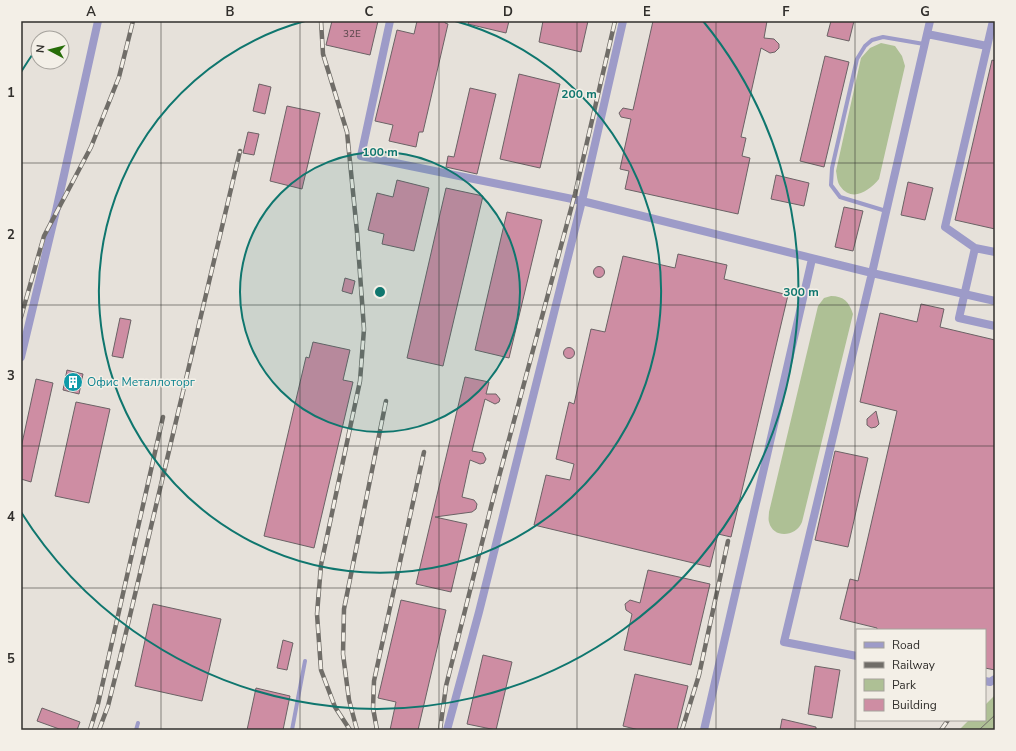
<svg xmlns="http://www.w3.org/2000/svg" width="1016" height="751" font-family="'Nunito Sans',sans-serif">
	<rect width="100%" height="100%" fill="#e6e1da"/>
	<path fill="#aec095" d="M881,43L895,46L902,56L905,66L879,179C869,191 852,203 840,186C837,182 837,175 836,171L861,58L870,48Z
		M831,296C844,296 849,302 853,314L802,522C796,537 773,539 769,522C768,519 769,515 769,512L818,306L824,298Z
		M995,695V730H959L969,720H985V705Z"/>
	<path fill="#ce8da3" stroke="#6b6265" d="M332,21H378L370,55L326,45Z
		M417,21H445V23L448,24L423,132H419L416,147L389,141L393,125L375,121L397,30L414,34Z
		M469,21H509L506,33L468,24Z
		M543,21H588L581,52L539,42Z
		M653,21H767L764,38L774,39L779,44V48L775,52L770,53L761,48L741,137L746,138L742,156L750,158L738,214L625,189L629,171L620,169L631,119L621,117L619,113L623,108L633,110Z
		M831,21H854L849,41L827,36Z
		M825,56L849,62L824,167L800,161Z
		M992,60L995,61V229L955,220Z
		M519,74L560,84L540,168L500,159Z
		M259,84L271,87L265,114L253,111Z
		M470,88L496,94L477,174L446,167L448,156L454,157Z
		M287,106L320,113L302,189L270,181Z
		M248,132L259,134L254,155L243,153Z
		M776,175L809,183L804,206L771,199Z
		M397,180L429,188L414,251L382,244L384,234L368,230L377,193L393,197Z
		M908,182L933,188L925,220L901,215Z
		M446,188L483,196L443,366L407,358Z
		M844,207L863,211L853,251L835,247Z
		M507,212L542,220L509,358L475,350Z
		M678,254L727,265L724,279L788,295L731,537L718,534L710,567L534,525L546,475L570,480L574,464L556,459L562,432L569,402L574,404L591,329L605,332L623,256L675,268Z
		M593.5 272a5.5 5.5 0 1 1 11 0a5.5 5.5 0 1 1-11 0Z
		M345,278L355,281L352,294L342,291Z
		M921,304L944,309L940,327L995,340V670L985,668V630H877V628L840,619L850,579L858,581L897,411L860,402L880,313L917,322Z
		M120,318L131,320L123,358L112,356Z
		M313,342L350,350L343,380L353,382L314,548L264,536L306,357L309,358Z
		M563.5 353a5.5 5.5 0 1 1 11 0a5.5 5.5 0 1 1-11 0Z
		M67,370L83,374L79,394L63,390Z
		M465,377L489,382L486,394H496L500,399L499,402L495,404L485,399L472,451L483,453L486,459L484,463L480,464L470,460L462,497L474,500L477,504L476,509L472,512L435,517L467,524L451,592L416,584Z
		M36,379L53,383L31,482L21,479V448Z
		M76,402L110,409L89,503L55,496Z
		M876,411L879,424L876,427L871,428L867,425V419Z
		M835,451L868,458L848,547L815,540Z
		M648,570L710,584L691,665L624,650L632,614L626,610L625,604L630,600L640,603Z
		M401,600L446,610L418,730H390L396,702L378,698Z
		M153,604L221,619L202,701L135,686Z
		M283,640L293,643L287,670L277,668Z
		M483,655L512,662L496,730L467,724Z
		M815,666L840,670L832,718L808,714Z
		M635,674L688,686L677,730H639L623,726Z
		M256,688L290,696L283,730H247Z
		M42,708L80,722L77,730H62L37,721Z
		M782,719L816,727V730H780Z"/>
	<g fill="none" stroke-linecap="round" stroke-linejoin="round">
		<path stroke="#9d9bc8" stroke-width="4" d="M886,211L840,197L831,185L832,168L857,59L865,46L872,40L883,37L924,44
			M136,730L138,723
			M292,730L305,661"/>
		<path stroke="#9d9bc8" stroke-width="8" d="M390,21L361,156L582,201L479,612L447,730
			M623,21L582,201L872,273L930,21
			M993,21L945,227L975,248L995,252
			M927,34L987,46
			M975,248L959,318L995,326
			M21,357L56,211L98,21
			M857,656L784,642L872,273L995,301
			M985,681L990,682L995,679
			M704,730L812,259"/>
		<path stroke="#706d68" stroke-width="1" d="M979,730L995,715"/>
		<g stroke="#706d68" stroke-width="4.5">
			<path id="rail" d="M321,21L323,54L347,132L357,232L364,329L360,381L321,565L317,614L321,670L335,707L350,730
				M21,317L44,236L91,147L119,77L133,21
				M90,730L98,704L163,417
				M99,730L108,706L119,662L240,151
				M357,730L349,700L343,654L344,609L386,401
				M377,730L373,708L374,681L424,452
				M440,730L446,686L493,499L575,194L615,21
				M682,730L699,675L728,541
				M941,730L948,720"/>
		</g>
		<use href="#rail" stroke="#f3efe7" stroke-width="3" stroke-dasharray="9" stroke-linecap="butt"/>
	</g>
	<path fill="none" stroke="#312f2c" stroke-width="1" stroke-opacity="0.55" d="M161,21V730M300,21V730M439,21V730M577,21V730M716,21V730M855,21V730M21,163H995M21,305H995M21,446H995M21,588H995"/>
	<circle cx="380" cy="292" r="140" fill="#0f766e" fill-opacity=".12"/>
	<g fill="none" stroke="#0f766e" stroke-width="2">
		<circle cx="380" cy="292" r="140"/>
		<path d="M455 21A281 281 0 1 1 305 21"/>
		<path d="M21 72A421 421 0 0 1 37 48M703 21A421 421 0 1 1 21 512"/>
	</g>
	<defs>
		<g id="building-disc" transform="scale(1)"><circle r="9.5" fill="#0f9aa8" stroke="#f3efe7"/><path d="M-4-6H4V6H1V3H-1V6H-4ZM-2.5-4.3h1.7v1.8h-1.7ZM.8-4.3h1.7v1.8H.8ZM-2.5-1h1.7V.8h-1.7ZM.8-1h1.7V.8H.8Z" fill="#fff"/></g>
	</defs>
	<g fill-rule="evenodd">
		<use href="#building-disc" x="73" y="382"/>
	</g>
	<g text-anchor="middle" stroke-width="3" stroke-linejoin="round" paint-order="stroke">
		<g font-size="10" fill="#58464a">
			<text x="352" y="37">32Е</text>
		</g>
		<g font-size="12" fill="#0d838f" stroke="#f3efe7" text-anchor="start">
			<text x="87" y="386">Офис Металлоторг</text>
		</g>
	</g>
	<circle cx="380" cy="292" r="6" fill="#0f766e" stroke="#f3efe7" stroke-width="2"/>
	<g font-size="12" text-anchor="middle" font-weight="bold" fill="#0f766e" stroke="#f3efe7" stroke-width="3" stroke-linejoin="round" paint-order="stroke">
		<text x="579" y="98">200 m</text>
		<text x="380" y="156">100 m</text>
		<text x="801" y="296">300 m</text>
	</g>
	<rect width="1016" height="751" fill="none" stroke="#f3efe7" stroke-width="44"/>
	<rect x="856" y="629" width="130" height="92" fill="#f3efe7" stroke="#a5a29c"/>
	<rect x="864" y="642" width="20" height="6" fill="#9d9bc8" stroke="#a5a29c"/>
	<text x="892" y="649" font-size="12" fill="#312f2c">Road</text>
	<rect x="864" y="662" width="20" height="6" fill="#706d68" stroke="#a5a29c"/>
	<text x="892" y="669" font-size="12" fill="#312f2c">Railway</text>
	<rect x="864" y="679" width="20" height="12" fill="#aec095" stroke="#a5a29c"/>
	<text x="892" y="689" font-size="12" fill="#312f2c">Park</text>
	<rect x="864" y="699" width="20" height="12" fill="#ce8da3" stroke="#a5a29c"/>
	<text x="892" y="709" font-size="12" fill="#312f2c">Building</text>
	<g transform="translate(50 50) rotate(277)"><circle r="19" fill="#f3efe7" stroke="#a5a29c"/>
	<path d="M0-3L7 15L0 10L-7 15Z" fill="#276d08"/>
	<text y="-6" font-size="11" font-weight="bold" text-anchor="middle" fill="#312f2c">N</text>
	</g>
	<rect x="22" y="22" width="972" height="707" fill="none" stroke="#312f2c" stroke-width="1.5"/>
	<g font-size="13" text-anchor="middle" font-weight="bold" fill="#312f2c">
		<text x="91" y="16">A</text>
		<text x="230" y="16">B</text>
		<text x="369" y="16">C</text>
		<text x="508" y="16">D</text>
		<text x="647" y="16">E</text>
		<text x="786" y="16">F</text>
		<text x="925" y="16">G</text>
		<text x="11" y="97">1</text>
		<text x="11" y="239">2</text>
		<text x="11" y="380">3</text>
		<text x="11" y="521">4</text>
		<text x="11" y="663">5</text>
	</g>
</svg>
